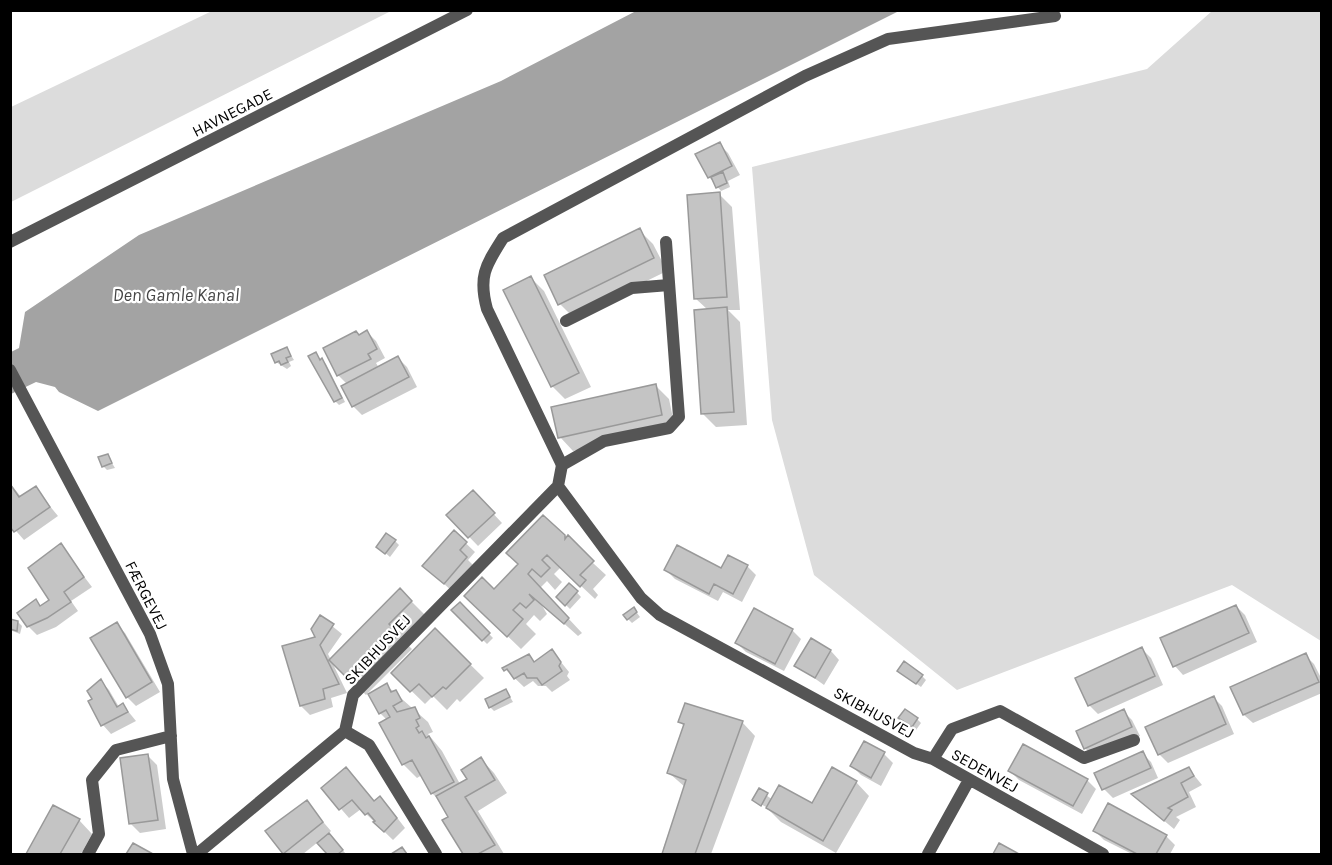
<svg xmlns="http://www.w3.org/2000/svg" width="1332" height="865" font-family="Karla,sans-serif">
	<rect width="100%" height="100%" fill="#fff"/>
	<path fill="#dcdcdc" d="M212,11H391L11,202V107Z
		M1212,11H1321V641L1232,585L957,690L814,575L772,420L752,167L1147,69Z"/>
	<path fill="#a3a3a3" d="M636,11H899L98,411L59,392L55,387L36,382L11,394V352L19,348L25,312L139,235L501,81Z"/>
	<path fill="#0003" d="M719,144L728,153L740,175L728,181L730,187L721,191L709,177Z
		M719,194L732,207L740,310H728L740,322L747,425L716,427L703,414L708,310L695,298Z
		M639,230L653,244L667,271L573,317L560,304Z
		M531,278L544,291L591,387L565,399L552,386Z
		M367,332L376,341L385,358L376,363L379,368L398,358L407,367L417,387L362,415L353,406L347,384L338,375L360,336Z
		M287,349L294,360L289,362L291,366L287,369L276,362Z
		M315,354L326,364L345,402L339,405L335,401Z
		M655,385L669,399L675,428L573,451L560,437Z
		M107,455L115,468L107,470L103,466Z
		M10,483L21,497L35,488L58,516L24,540L10,524Z
		M473,492L502,523L478,546L448,515Z
		M543,517L606,575L593,589L598,595L595,599L561,567L554,574L562,582L555,590L547,581L540,588L582,633L578,636L540,602L547,614L540,621L534,615L526,624L536,634L521,649L466,596L494,591L520,564Z
		M454,532L475,552L468,560L475,567L453,592L433,574Z
		M395,541L399,545L390,557L382,550Z
		M60,545L92,587L71,601L78,611L56,627L37,635L28,626L36,601L42,607L51,600Z
		M747,566L756,575L742,602L723,592L718,601L675,579L666,570Z
		M570,585L581,597L570,609L558,597Z
		M400,590L425,615L402,639L412,649L366,695L332,662L347,693L331,698L333,707L310,715L301,706L321,617L342,634L328,654L331,660Z
		M460,604L493,638L487,644L453,610Z
		M1236,606L1245,615L1257,642L1183,675L1175,666L1162,639Z
		M634,609L640,617L632,623L628,619Z
		M18,622L22,626L20,634L10,630V623Z
		M116,624L125,633L160,692L136,706L127,697Z
		M435,630L484,678L460,702L457,699L447,710L433,696L425,704L393,673Z
		M792,630L801,639L784,671L746,652L737,643Z
		M1142,649L1151,658L1163,685L1098,714L1089,705L1077,678Z
		M552,651L569,672L567,676L570,680L552,692L546,686H538L533,681L524,687L504,668L514,661L517,664L535,663Z
		M831,651L839,660L824,685L796,665Z
		M1305,655L1314,664L1322,680V693L1253,723L1244,715Z
		M903,674L922,676L926,680L921,687Z
		M101,681L109,690L119,707L123,705L136,721L111,734L103,725L94,700Z
		M386,685L428,722L433,732L428,734L442,751L460,784L469,779L481,759L494,773L507,793L478,811L504,854H465L444,821L451,817L442,803L432,793L422,775L417,778L403,764L387,720L380,713Z
		M506,690L513,702L494,711L490,707Z
		M1213,697L1222,706L1234,734L1168,763L1159,754Z
		M1123,711L1132,720L1140,736L1094,757L1085,748Z
		M917,719L921,723L916,730L904,722Z
		M680,722H742L755,736L711,854H666L663,849L685,787L669,773L685,727Z
		M864,743L884,754L893,763L881,786L861,775L852,766Z
		M1142,753L1151,762L1158,778L1113,798L1104,789L1096,773Z
		M148,756L157,765L166,829L140,833L131,824L121,759Z
		M346,769L375,802L380,798L389,807L405,828L393,840L361,809L349,818L323,788Z
		M1189,769L1202,785L1189,792L1196,807L1176,817L1180,820L1174,829L1133,795Z
		M1010,771L1087,780L1096,789L1082,814L1019,780Z
		M856,782L869,796L836,853L781,822L766,807L754,800L759,790L773,800L812,805Z
		M306,802L331,831L328,834L346,854H329L318,842L303,854H285L267,832Z
		M54,807L79,820L92,834L81,854H28Z
		M1095,831L1166,836L1175,845L1170,854H1132L1104,840Z"/>
	<path fill="#c4c4c4" stroke="#999" stroke-width="1.5" d="M720,142L732,166L708,178L695,154Z
		M723,172L727,183L716,188L711,177Z
		M720,192L727,297L694,299L687,195Z
		M640,228L654,258L558,305L544,275Z
		M531,276L579,373L551,387L503,290Z
		M727,307L734,412L701,414L694,310Z
		M367,330L377,349L368,354L371,359L337,376L323,348L356,331L359,335Z
		M287,347L291,356L286,358L288,362L281,365L279,361L275,363L271,354Z
		M316,352L320,360L322,358L342,398L334,402L308,356Z
		M398,356L409,377L352,407L341,386Z
		M656,384L662,415L558,438L551,407Z
		M108,454L112,463L102,467L98,457Z
		M10,484L19,497L36,486L50,507L14,532L10,527Z
		M473,490L495,513L468,538L446,515Z
		M543,515L565,535V539L568,535L594,561L580,575L586,580L580,587L547,555L542,560L550,568L541,577L532,569L528,574L569,618L564,624L529,594L534,600L526,608L520,603L513,610L523,619L507,637L464,596L482,577L494,589L518,564L506,553Z
		M454,530L467,542L460,550L467,557L444,584L422,566Z
		M386,533L396,540L385,554L376,547Z
		M61,543L84,577L64,592L71,602L47,618L27,627L17,613L36,599L40,606L49,600L28,568Z
		M677,545L721,568L728,555L748,565L733,594L714,584L709,594L664,570Z
		M569,583L578,591L565,606L556,597Z
		M400,588L412,601L389,624L399,634L351,682L329,660Z
		M460,602L490,633L482,641L451,610Z
		M1236,605L1249,633L1173,667L1160,638Z
		M634,607L637,612L627,620L623,615Z
		M754,608L793,629L775,664L735,643Z
		M320,615L334,624L320,645L339,684L323,689L325,699L300,706L282,646L315,637L311,629Z
		M10,619L18,621L17,631L10,629Z
		M117,622L152,682L126,698L90,638Z
		M435,628L471,664L446,689L443,687L432,697L419,684L410,692L391,673Z
		M811,638L831,650L815,678L794,666Z
		M1142,647L1155,676L1088,706L1075,678Z
		M552,649L561,662L559,666L562,671L542,685L537,678H527L524,673L514,679L507,669L504,671L502,668L529,654L534,662Z
		M1306,653L1319,682L1243,715L1230,687Z
		M904,661L923,675L916,684L897,671Z
		M101,679L117,707L123,703L128,712L101,726L88,701L92,699L87,691Z
		M387,683L391,692L396,690L402,701L393,706L397,712L415,707L420,718L416,720L419,726L416,728L419,733L422,731L426,738L429,736L454,782L431,794L412,760L402,765L379,723L390,717L386,710L379,714L368,694Z
		M506,689L510,697L489,708L485,699Z
		M1214,696L1226,724L1158,755L1145,727Z
		M685,703L743,721L695,854H662L686,780L667,773L684,724L678,722Z
		M905,709L918,718L912,727L898,718Z
		M1124,709L1132,727L1084,749L1076,731Z
		M864,741L885,752L871,778L850,766Z
		M1023,744L1088,779L1073,806L1008,771Z
		M1143,751L1151,768L1102,790L1094,773Z
		M148,754L158,820L129,824L120,758Z
		M481,757L495,780L465,797L495,845L478,854H463L442,820L448,817L436,796L467,779L461,770Z
		M346,767L374,801L380,796L397,818L384,832L373,822L375,821L368,813L365,815L352,800L339,810L321,788Z
		M832,767L857,781L823,841L766,808L779,785L812,803Z
		M1189,767L1194,776L1181,783L1188,797L1168,808L1172,810L1164,821L1131,794Z
		M759,788L768,793L761,806L752,800Z
		M307,800L323,822L283,854L265,831Z
		M1108,803L1167,835L1156,854H1137L1093,831Z
		M53,805L80,819L60,854H26Z
		M329,833L343,850L338,854H327L317,843Z
		M133,843L153,854H126Z
		M999,843L1019,854H993Z
		M402,847L407,854H391Z"/>
	<g fill="none" stroke-linecap="round" stroke-linejoin="round">
		<path stroke="#555" stroke-width="12" d="M562,465L487,309C478,276 486,265 503,238L805,76L888,39L1055,16"/>
		<path stroke="#555" stroke-width="12" d="M566,321L632,288L669,285
			M10,370L150,634L168,684L173,779L193,854
			M558,486L641,598L660,615L914,753L933,759L1103,854
			M345,731L369,745L436,854
			M933,759L952,729L1000,711L1084,758L1134,740
			M88,854L99,834L92,780L116,750L171,736
			M197,854L345,731L353,695L558,486L562,465L604,441L669,428L679,417L666,242
			M928,854L969,780"/>
		<path stroke="#555" stroke-width="12" d="M10,242L467,10"/>
	</g>
	<g text-anchor="middle" stroke-width="4.5" stroke-linejoin="round" paint-order="stroke">
		<g font-size="16" fill="#000" stroke="#fff">
			<text transform="translate(232 112) rotate(-27)" y="6">HAVNEGADE</text>
			<text transform="translate(147 595) rotate(63)" y="6">FÆRGEVEJ</text>
			<text transform="translate(377 649) rotate(-47)" y="6">SKIBHUSVEJ</text>
			<text transform="translate(874 712) rotate(29)" y="6">SKIBHUSVEJ</text>
			<text transform="translate(985 770) rotate(29)" y="6">SEDENVEJ</text>
		</g>
		<g font-size="18" font-style="italic" fill="#444" stroke="#fff">
			<text x="176" y="301">Den Gamle Kanal</text>
		</g>
	</g>
	<rect width="1332" height="865" fill="none" stroke="#000000" stroke-width="24"/>
</svg>
